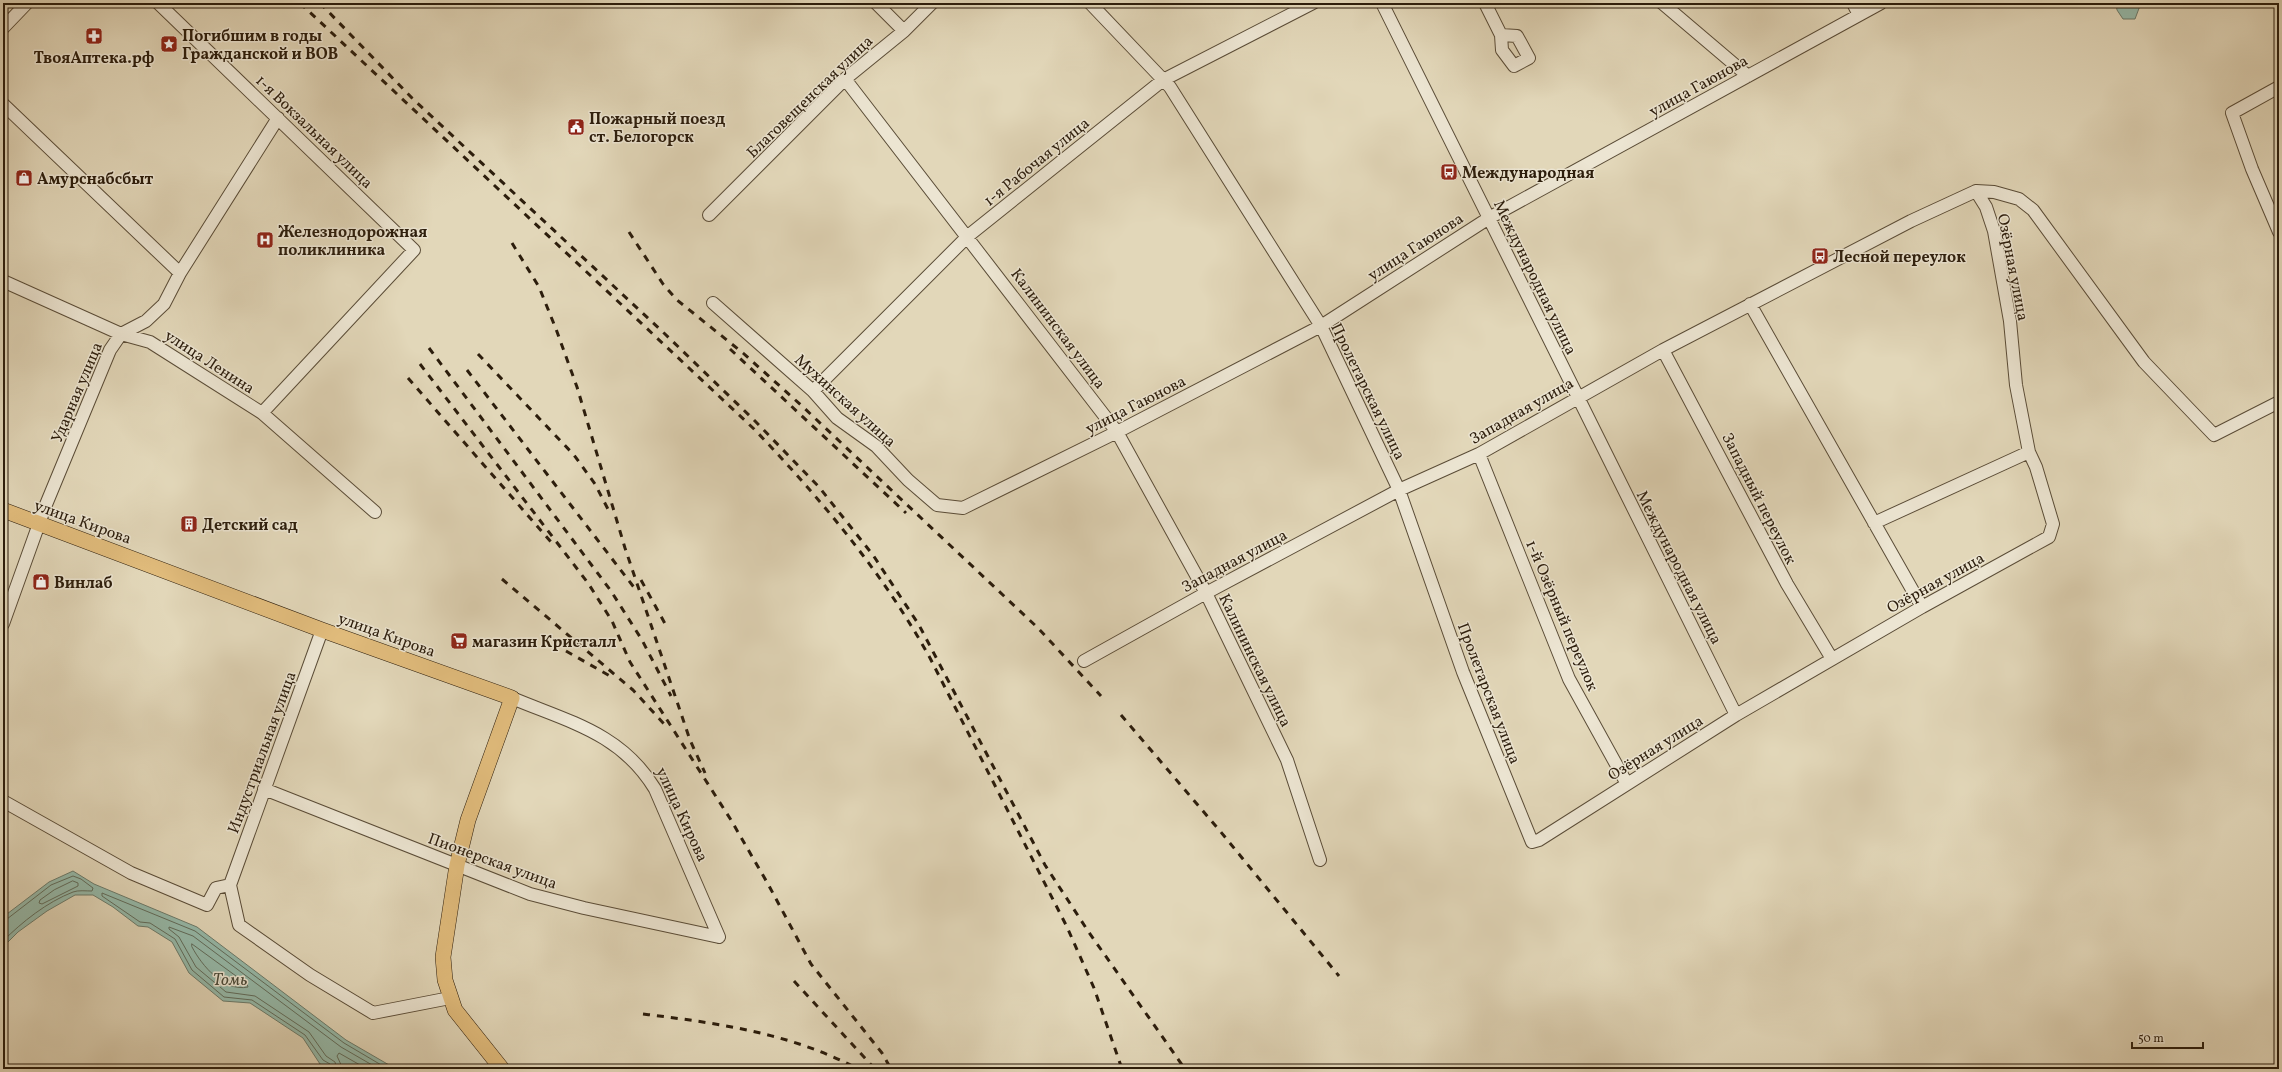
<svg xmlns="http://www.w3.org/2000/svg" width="2282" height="1072" font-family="Vollkorn,serif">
	<rect width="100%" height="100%" fill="#e2d7b9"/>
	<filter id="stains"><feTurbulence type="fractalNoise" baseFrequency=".005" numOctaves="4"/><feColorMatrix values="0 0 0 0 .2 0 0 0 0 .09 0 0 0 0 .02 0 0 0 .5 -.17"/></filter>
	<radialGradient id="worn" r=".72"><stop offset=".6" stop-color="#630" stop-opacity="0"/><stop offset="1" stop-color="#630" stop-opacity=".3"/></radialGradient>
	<path fill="#96baaa" stroke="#6c7b6b" d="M2116,3H2141L2135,19H2123L2117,10Z
		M73,871L94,884L197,927L346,1040L396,1069H332L320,1064L303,1038L250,1003L223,1001L189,973L172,942L148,927L138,926L113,907L93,895H75L47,911L18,932L3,947V917L49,882Z"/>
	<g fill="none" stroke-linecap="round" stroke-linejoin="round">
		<path stroke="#616c5b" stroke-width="1" d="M73,881L78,883V886L42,904L39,903L40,900L54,890Z
			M3,920L7,919L51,885L73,876L81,879L93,888L92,891C86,891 78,890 73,892C47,902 22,922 3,941
			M192,944L247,984L248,987C224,992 202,966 192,947Z
			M332,1069L330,1064L323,1060L305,1035L252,1000L224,997L192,970L175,939L150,923L140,922L102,896V893L195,931L344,1043L388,1069
			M337,1069L335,1062L326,1056L309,1032L255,996L226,992L196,967L179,937L169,929V927L193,936L341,1047L379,1069
			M343,1069L337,1056L339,1053L367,1069"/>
		<g stroke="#5a4c37" stroke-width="14">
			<path id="minor" d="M158,3L414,250L262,413
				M876,3L904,31
				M1090,3L1170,87L1321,326L1399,490L1463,672L1532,842L1539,840L1736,715L1922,607L2049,537L2053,524L2036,467L2029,452L2016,385L2010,321L1994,231L1986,207L1976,191
				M1382,3L1736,715
				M1485,3L1501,35L1502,50L1514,66L1529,58L1517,36L1501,35
				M1662,3L1748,76
				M1853,3L1859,15
				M3,28L27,3
				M845,79L1117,432L1206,593L1287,760L1320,860
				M2279,87L2232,113L2252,169L2279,232
				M3,104L180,273
				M709,215L845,79L904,31L932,3
				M3,281L121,334L150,342L262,413L375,512
				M713,303L813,391L837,418L876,446L908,480L937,505L963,508L1117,432L1321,326L1489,218L1881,3
				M1750,304L1922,607
				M1663,350L1787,584L1832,659
				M813,391L968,236L1163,80L1313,3
				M1479,454L1569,679L1627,784
				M1874,523L2029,452
				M3,624L45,507L110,350L121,334L146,321L164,304L180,273L278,118
				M1084,661L1206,593L1399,490L1479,454L1663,350L1911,221L1976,191L1994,192L2019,199L2033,210L2144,362L2214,435L2279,402
				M512,698C569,722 621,733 655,789L719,937
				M264,789L530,894L584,908L719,937
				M3,801L131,873L207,905L216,888L230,885L239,925L310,975L373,1013L450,998
				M230,885L322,630"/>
		</g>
		<g stroke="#2c1d0c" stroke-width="16">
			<path id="major" d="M3,510L322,630L512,698L468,820L457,865L443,957L445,980L455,1010L502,1069"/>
		</g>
		<use href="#minor" stroke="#ece5d2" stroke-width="12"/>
		<use href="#major" stroke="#e1bc7c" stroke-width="15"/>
		<path stroke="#2c1d0c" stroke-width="3" stroke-dasharray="7 7" stroke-linecap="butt" d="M300,3L754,429C821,499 883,573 930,658L1067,927L1094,988L1122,1069
			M320,3L412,98L665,334L754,420L819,487L873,555L919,625L1045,865L1088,931L1185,1069
			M629,232L663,284L677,300L743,353L802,406L1038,628L1101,696
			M512,243L539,287L556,329L577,387L625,548L690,740L705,773
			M429,348L611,591L642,640L671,696
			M730,349L906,513
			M478,354L574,455L595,484L611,515
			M420,364L588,583L612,621L630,662L731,820L768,884L811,964L882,1053L891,1069
			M467,370L636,590
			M408,378L551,542
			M502,579L633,690L665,725
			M641,580L668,629
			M566,651L610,676
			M1121,715L1220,831L1339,976
			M794,981L875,1069
			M643,1014C717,1023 791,1033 858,1069"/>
	</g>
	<defs>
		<g id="pharmacy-square" transform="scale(0.9)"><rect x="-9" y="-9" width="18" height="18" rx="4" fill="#8f2418" stroke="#ece5d2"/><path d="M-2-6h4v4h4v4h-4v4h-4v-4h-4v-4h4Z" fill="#fff"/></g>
		<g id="sight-square" transform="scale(0.9)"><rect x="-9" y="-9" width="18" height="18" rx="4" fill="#8f2418" stroke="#ece5d2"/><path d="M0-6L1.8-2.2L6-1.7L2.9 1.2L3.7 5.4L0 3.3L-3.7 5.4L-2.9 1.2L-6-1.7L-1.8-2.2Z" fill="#fff"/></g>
		<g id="civic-square" transform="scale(0.9)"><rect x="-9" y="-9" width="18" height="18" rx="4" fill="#8f2418" stroke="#ece5d2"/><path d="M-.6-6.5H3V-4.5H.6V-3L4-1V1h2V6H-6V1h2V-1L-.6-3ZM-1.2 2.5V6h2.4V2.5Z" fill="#fff"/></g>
		<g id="bus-square" transform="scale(0.9)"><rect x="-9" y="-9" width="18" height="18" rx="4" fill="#8f2418" stroke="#ece5d2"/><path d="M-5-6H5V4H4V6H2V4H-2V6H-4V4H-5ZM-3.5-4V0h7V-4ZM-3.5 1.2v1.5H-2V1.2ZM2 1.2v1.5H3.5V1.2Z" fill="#fff"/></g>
		<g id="shop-square" transform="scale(0.9)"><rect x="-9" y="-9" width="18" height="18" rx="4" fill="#8f2418" stroke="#ece5d2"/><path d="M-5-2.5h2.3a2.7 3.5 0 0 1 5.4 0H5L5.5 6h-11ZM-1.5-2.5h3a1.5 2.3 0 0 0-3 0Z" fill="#fff"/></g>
		<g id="hospital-square" transform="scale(0.9)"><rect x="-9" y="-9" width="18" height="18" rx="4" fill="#8f2418" stroke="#ece5d2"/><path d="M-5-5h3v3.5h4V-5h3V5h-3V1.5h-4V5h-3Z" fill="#fff"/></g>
		<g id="building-square" transform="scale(0.9)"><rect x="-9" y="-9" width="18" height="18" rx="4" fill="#8f2418" stroke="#ece5d2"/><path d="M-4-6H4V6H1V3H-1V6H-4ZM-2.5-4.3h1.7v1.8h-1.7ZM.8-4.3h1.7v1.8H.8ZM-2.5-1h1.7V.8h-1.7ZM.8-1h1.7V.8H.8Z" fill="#fff"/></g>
		<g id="supermarket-square" transform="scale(0.9)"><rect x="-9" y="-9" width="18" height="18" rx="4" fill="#8f2418" stroke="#ece5d2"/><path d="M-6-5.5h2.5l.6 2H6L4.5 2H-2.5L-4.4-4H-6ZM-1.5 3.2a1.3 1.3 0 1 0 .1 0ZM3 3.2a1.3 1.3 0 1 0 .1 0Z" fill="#fff"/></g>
	</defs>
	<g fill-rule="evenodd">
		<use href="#pharmacy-square" x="94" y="36"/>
		<use href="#sight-square" x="169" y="44"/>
		<use href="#civic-square" x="576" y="127"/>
		<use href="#bus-square" x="1449" y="172"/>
		<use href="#shop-square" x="24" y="178"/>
		<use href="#hospital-square" x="265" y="240"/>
		<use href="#bus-square" x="1820" y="256"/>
		<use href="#building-square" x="189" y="524"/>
		<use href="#shop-square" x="41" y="582"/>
		<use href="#supermarket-square" x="459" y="641"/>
	</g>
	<g text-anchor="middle" stroke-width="3" stroke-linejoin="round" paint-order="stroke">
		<g font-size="16" font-weight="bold" fill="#2c1d0c" stroke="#ece5d2" text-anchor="start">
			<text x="182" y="41">Погибшим в годы<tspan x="182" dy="18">Гражданской и ВОВ</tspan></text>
			<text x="94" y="63" text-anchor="middle">ТвояАптека.рф</text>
			<text x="589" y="124">Пожарный поезд<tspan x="589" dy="18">ст. Белогорск</tspan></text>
			<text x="1462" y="178">Международная</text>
			<text x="37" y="184">Амурснабсбыт</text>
			<text x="278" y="237">Железнодорожная<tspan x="278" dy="18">поликлиника</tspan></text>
			<text x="1833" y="262">Лесной переулок</text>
			<text x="202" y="530">Детский сад</text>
			<text x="54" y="588">Винлаб</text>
			<text x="472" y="647">магазин Кристалл</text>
		</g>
		<g font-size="16" fill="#2c1d0c" stroke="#ece5d2">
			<text transform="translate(1698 85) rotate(-29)" y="6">улица Гаюнова</text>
			<text transform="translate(809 96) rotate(-44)" y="6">Благовещенская улица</text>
			<text transform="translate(315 131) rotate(44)" y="6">1-я Вокзальная улица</text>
			<text transform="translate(1036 161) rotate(-39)" y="6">1-я Рабочая улица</text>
			<text transform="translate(1415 246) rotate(-33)" y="6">улица Гаюнова</text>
			<text transform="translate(2014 267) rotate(79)" y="6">Озёрная улица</text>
			<text transform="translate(1536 277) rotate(64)" y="6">Международная улица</text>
			<text transform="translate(1059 328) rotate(53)" y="6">Калининская улица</text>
			<text transform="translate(210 361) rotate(33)" y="6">улица Ленина</text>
			<text transform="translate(1369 391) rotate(64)" y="6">Пролетарская улица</text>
			<text transform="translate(76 392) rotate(-67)" y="6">Ударная улица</text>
			<text transform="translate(846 400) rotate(42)" y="6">Мухинская улица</text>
			<text transform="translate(1135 404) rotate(-27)" y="6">улица Гаюнова</text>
			<text transform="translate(1521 410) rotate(-30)" y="6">Западная улица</text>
			<text transform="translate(1760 498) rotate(63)" y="6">Западный переулок</text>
			<text transform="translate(83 521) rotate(20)" y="6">улица Кирова</text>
			<text transform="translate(1234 560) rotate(-28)" y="6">Западная улица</text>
			<text transform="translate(1680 567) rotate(63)" y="6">Международная улица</text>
			<text transform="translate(1935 582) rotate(-29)" y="6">Озёрная улица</text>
			<text transform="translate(1563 615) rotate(67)" y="6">1-й Озёрный переулок</text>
			<text transform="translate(387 634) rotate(20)" y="6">улица Кирова</text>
			<text transform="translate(1256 660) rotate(64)" y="6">Калининская улица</text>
			<text transform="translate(1490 693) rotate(69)" y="6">Пролетарская улица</text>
			<text transform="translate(1655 747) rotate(-32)" y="6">Озёрная улица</text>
			<text transform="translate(261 752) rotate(-70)" y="6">Индустриальная улица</text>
			<text transform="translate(683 814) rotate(65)" y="6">улица Кирова</text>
			<text transform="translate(493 860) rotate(20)" y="6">Пионерская улица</text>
		</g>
		<g font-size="17" font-style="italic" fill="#4c4c3b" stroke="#ece5d2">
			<text x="230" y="985">Томь</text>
		</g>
	</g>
	<rect width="2282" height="1072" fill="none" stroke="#e2d7b9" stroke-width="16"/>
	<rect x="4" y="4" width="2274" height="1064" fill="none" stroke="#2c1d0c" stroke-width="2"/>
	<rect x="8" y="8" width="2266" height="1056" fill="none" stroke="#2c1d0c"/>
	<path d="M2132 1042v6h71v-6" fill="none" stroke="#2c1d0c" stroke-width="2"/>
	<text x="2138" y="1042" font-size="12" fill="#2c1d0c" stroke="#ece5d2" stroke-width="3" paint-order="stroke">50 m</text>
	<rect width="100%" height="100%" filter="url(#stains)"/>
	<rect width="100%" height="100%" fill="url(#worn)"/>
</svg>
